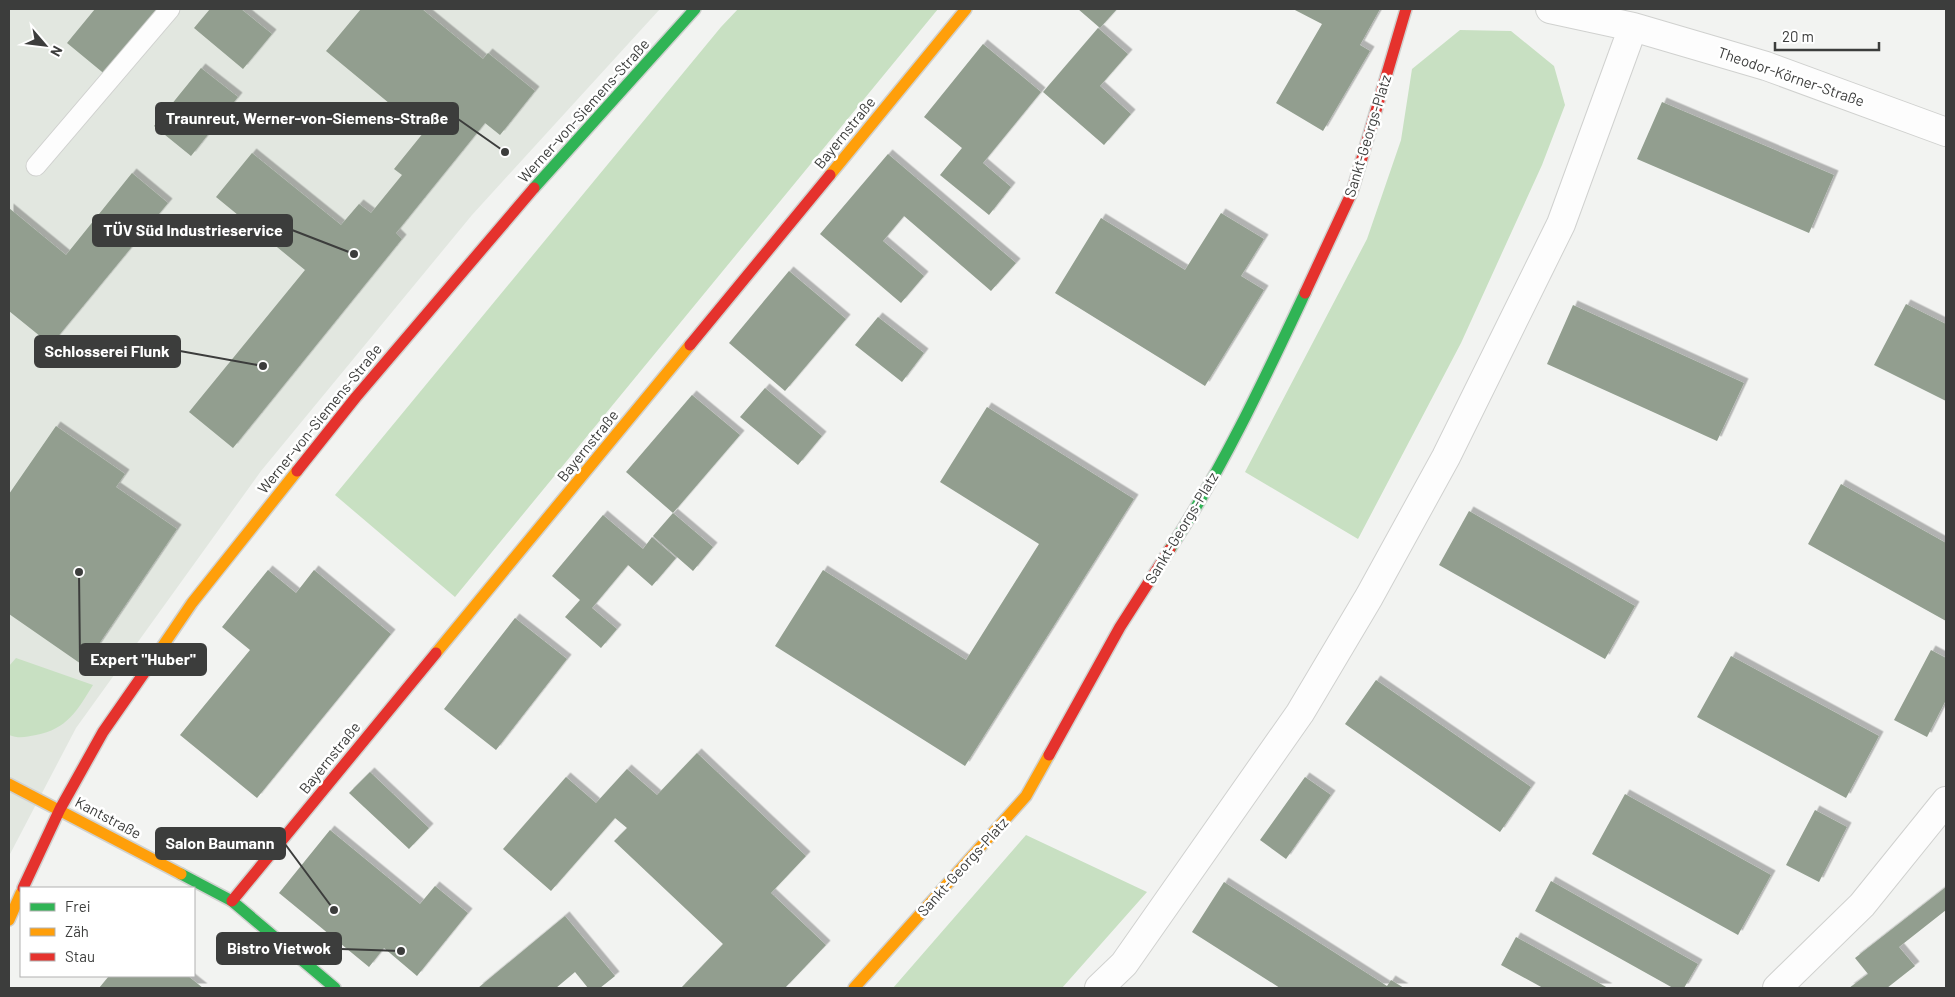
<svg xmlns="http://www.w3.org/2000/svg" width="1955" height="997" font-family="Barlow,sans-serif">
	<defs>
		<filter id="shadow"><feDropShadow dx="4.5" dy="-4.5" stdDeviation="0" flood-color="#0004"/></filter>
	</defs>
	<rect width="100%" height="100%" fill="#f2f3f1"/>
	<path fill="#e2e7e0" d="M9,9H660L472,215L261,471L76,728L9,856Z"/>
	<path fill="#c8e0c2" d="M738,9H938L455,597L335,495L721,27Z
		M1460,30L1511,31L1554,66L1565,105L1542,165L1461,343L1358,539L1245,472L1367,239L1401,140L1412,69Z
		M16,658L93,685C77,711 67,729 36,735C26,737 19,739 9,735V666Z
		M1026,835L1147,892L1062,988H893Z"/>
	<path fill="#929e8f" filter="url(#shadow)" d="M95,9H162L107,76L67,43Z
		M210,9H241L272,34L243,69L194,28Z
		M361,9H422L483,59L488,53L535,91L500,135L485,123L396,233L402,239L233,448L189,412L305,270L216,197L252,153L341,225L359,204L371,213L402,175L394,169L424,132L326,51Z
		M1078,9H1117L1100,28Z
		M1293,9H1380L1360,45L1370,51L1323,131L1276,103L1322,24Z
		M1098,28L1128,54L1100,86L1131,114L1104,145L1043,92Z
		M983,44L1041,92L983,163L1011,187L989,215L940,175L962,148L924,117Z
		M201,68L238,97L191,156L154,126Z
		M1662,102L1834,175L1809,233L1637,159Z
		M888,154L1016,263L991,291L904,216L883,241L924,276L901,303L820,234Z
		M132,173L168,203L51,345L9,311V208L66,255Z
		M1221,213L1264,239L1241,276L1264,290L1205,386L1055,293L1101,218L1185,270Z
		M789,271L846,319L785,391L729,343Z
		M1906,304L1946,324V401L1874,365Z
		M1573,305L1744,383L1717,441L1547,364Z
		M878,317L924,353L902,382L855,345Z
		M765,388L822,436L798,465L740,417Z
		M692,395L740,435L673,513L626,472Z
		M987,407L1134,499L965,766L775,646L823,570L966,660L1039,544L940,482Z
		M56,426L125,474L116,487L177,529L84,666L9,614V494Z
		M1841,484L1946,543V621L1808,544Z
		M1469,511L1635,606L1605,659L1439,565Z
		M673,513L713,547L693,571L653,536Z
		M603,515L643,549L652,537L676,558L652,586L628,565L592,608L617,629L601,648L565,617L580,600L552,576Z
		M268,570L296,593L314,570L391,634L257,798L180,735L250,650L222,627Z
		M515,618L567,659L496,750L444,709Z
		M1931,650L1946,658V700L1927,737L1894,720Z
		M1731,656L1879,736L1846,798L1697,717Z
		M1376,680L1531,787L1500,832L1345,724Z
		M697,753L806,856L771,893L826,945L785,988H681L723,944L614,841L627,828L615,818L551,891L503,849L566,777L596,803L627,769L657,795Z
		M370,772L429,828L409,849L349,793Z
		M1305,777L1331,795L1286,859L1260,840Z
		M1625,794L1771,875L1738,935L1592,854Z
		M1815,810L1847,827L1819,882L1786,865Z
		M330,830L420,904L435,886L468,913L417,976L384,948L369,967L279,893Z
		M1551,881L1698,964L1684,988H1673L1535,911Z
		M1224,882L1387,986L1391,980L1404,988H1280L1192,932Z
		M1946,887V910L1899,947L1915,966L1887,988H1849L1868,974L1855,958Z
		M565,916L615,976L600,988H588L575,972L556,988H478Z
		M1516,937L1608,988H1543L1501,965Z
		M109,976H188L203,988H99Z"/>
	<g fill="none" stroke-linecap="round" stroke-linejoin="round">
		<g stroke="#d0d1cf" stroke-width="21">
			<path id="lane" d="M36,166L170,9"/>
		</g>
		<g stroke="#d0d1cf" stroke-width="30">
			<path id="street" d="M1550,9L1633,27L1766,66L1946,132
				M1099,988L1124,964L1300,713L1369,597L1446,457L1561,224L1633,27
				M1777,988L1862,905L1946,801"/>
		</g>
		<g stroke="#d0d1cf" stroke-width="14">
			<path id="fast" d="M534,188L695,9
				M1170,549C1223,468 1264,380 1305,293
				M181,874L232,901L335,988"/>
		</g>
		<g stroke="#d0d1cf" stroke-width="14">
			<path id="slow" d="M830,175L966,9
				M158,653L192,603L297,471
				M436,653L690,345
				M9,784L181,874
				M9,920L21,893
				M854,988L1026,796L1049,755"/>
		</g>
		<g stroke="#d0d1cf" stroke-width="14">
			<path id="jam" d="M1305,293L1352,192L1406,9
				M690,345L830,175
				M297,471L356,397L534,188
				M1049,755L1120,627L1170,549
				M23,888L60,809L103,732L158,653
				M232,901L436,653"/>
		</g>
		<use href="#lane" stroke="#fdfdfd" stroke-width="19"/>
		<use href="#street" stroke="#fdfdfd" stroke-width="28"/>
		<use href="#fast" stroke="#30b455" stroke-width="11"/>
		<use href="#slow" stroke="#ff9f0a" stroke-width="11"/>
		<use href="#jam" stroke="#e5322d" stroke-width="11"/>
	</g>
	<g text-anchor="middle" stroke-width="5" stroke-linejoin="round" paint-order="stroke">
		<g font-size="15" fill="#3c3d3c" stroke="#fff">
			<text transform="translate(1791 77) rotate(19)" y="5">Theodor-Körner-Straße</text>
			<text transform="translate(584 111) rotate(-48)" y="5">Werner-von-Siemens-Straße</text>
			<text transform="translate(845 133) rotate(-51)" y="5">Bayernstraße</text>
			<text transform="translate(1368 136) rotate(-73)" y="5">Sankt-Georgs-Platz</text>
			<text transform="translate(320 419) rotate(-51)" y="5">Werner-von-Siemens-Straße</text>
			<text transform="translate(588 446) rotate(-51)" y="5">Bayernstraße</text>
			<text transform="translate(1182 528) rotate(-59)" y="5">Sankt-Georgs-Platz</text>
			<text transform="translate(330 758) rotate(-51)" y="5">Bayernstraße</text>
			<text transform="translate(108 818) rotate(28)" y="5">Kantstraße</text>
			<text transform="translate(963 867) rotate(-48)" y="5">Sankt-Georgs-Platz</text>
		</g>
	</g>
	<path fill="none" stroke="#3c3d3c" stroke-width="2" d="M505 152L458 119M354 254L292 230M263 366L180 351M79 572L80 660M334 910L285 844M401 951L341 949"/>
	<g fill="#3c3d3c" stroke="#fff" stroke-width="2">
		<circle cx="505" cy="152" r="5"/>
		<circle cx="354" cy="254" r="5"/>
		<circle cx="263" cy="366" r="5"/>
		<circle cx="79" cy="572" r="5"/>
		<circle cx="334" cy="910" r="5"/>
		<circle cx="401" cy="951" r="5"/>
	</g>
	<g fill="#3c3d3c" stroke="#3c3d3c" stroke-width="2">
		<rect x="156" y="103" width="302" height="31" rx="5"/>
		<rect x="93" y="215" width="199" height="31" rx="5"/>
		<rect x="35" y="336" width="145" height="31" rx="5"/>
		<rect x="80" y="644" width="126" height="31" rx="5"/>
		<rect x="156" y="828" width="129" height="31" rx="5"/>
		<rect x="217" y="933" width="124" height="31" rx="5"/>
	</g>
	<g font-size="16" text-anchor="middle" font-weight="bold" fill="#fff">
		<text x="307" y="124">Traunreut, Werner-von-Siemens-Straße</text>
		<text x="193" y="236">TÜV Süd Industrieservice</text>
		<text x="107" y="357">Schlosserei Flunk</text>
		<text x="143" y="665">Expert "Huber"</text>
		<text x="220" y="849">Salon Baumann</text>
		<text x="279" y="954">Bistro Vietwok</text>
	</g>
	<rect width="1955" height="997" fill="none" stroke="#3c3d3c" stroke-width="20"/>
	<rect x="20" y="887" width="175" height="90" fill="#ffffff" stroke="#b1b1b1"/>
	<rect x="30" y="903" width="25" height="8" fill="#30b455" stroke="#b1b1b1"/>
	<text x="65" y="912" font-size="15" fill="#3c3d3c">Frei</text>
	<rect x="30" y="928" width="25" height="8" fill="#ff9f0a" stroke="#b1b1b1"/>
	<text x="65" y="937" font-size="15" fill="#3c3d3c">Zäh</text>
	<rect x="30" y="953" width="25" height="8" fill="#e5322d" stroke="#b1b1b1"/>
	<text x="65" y="962" font-size="15" fill="#3c3d3c">Stau</text>
	<g transform="translate(45 45) rotate(118)" stroke="#ffffff" stroke-width="4" paint-order="stroke">
	<path d="M0-4L9 19L0 12L-9 19Z" fill="#3c3d3c"/>
	<text y="-8" font-size="14" font-weight="bold" text-anchor="middle" fill="#3c3d3c">N</text>
	</g>
	<path d="M1775 42v8h104v-8" fill="none" stroke="#3c3d3c" stroke-width="2.5"/>
	<text x="1782" y="42" font-size="15" fill="#3c3d3c" stroke="#ffffff" stroke-width="4" paint-order="stroke">20 m</text>
</svg>
